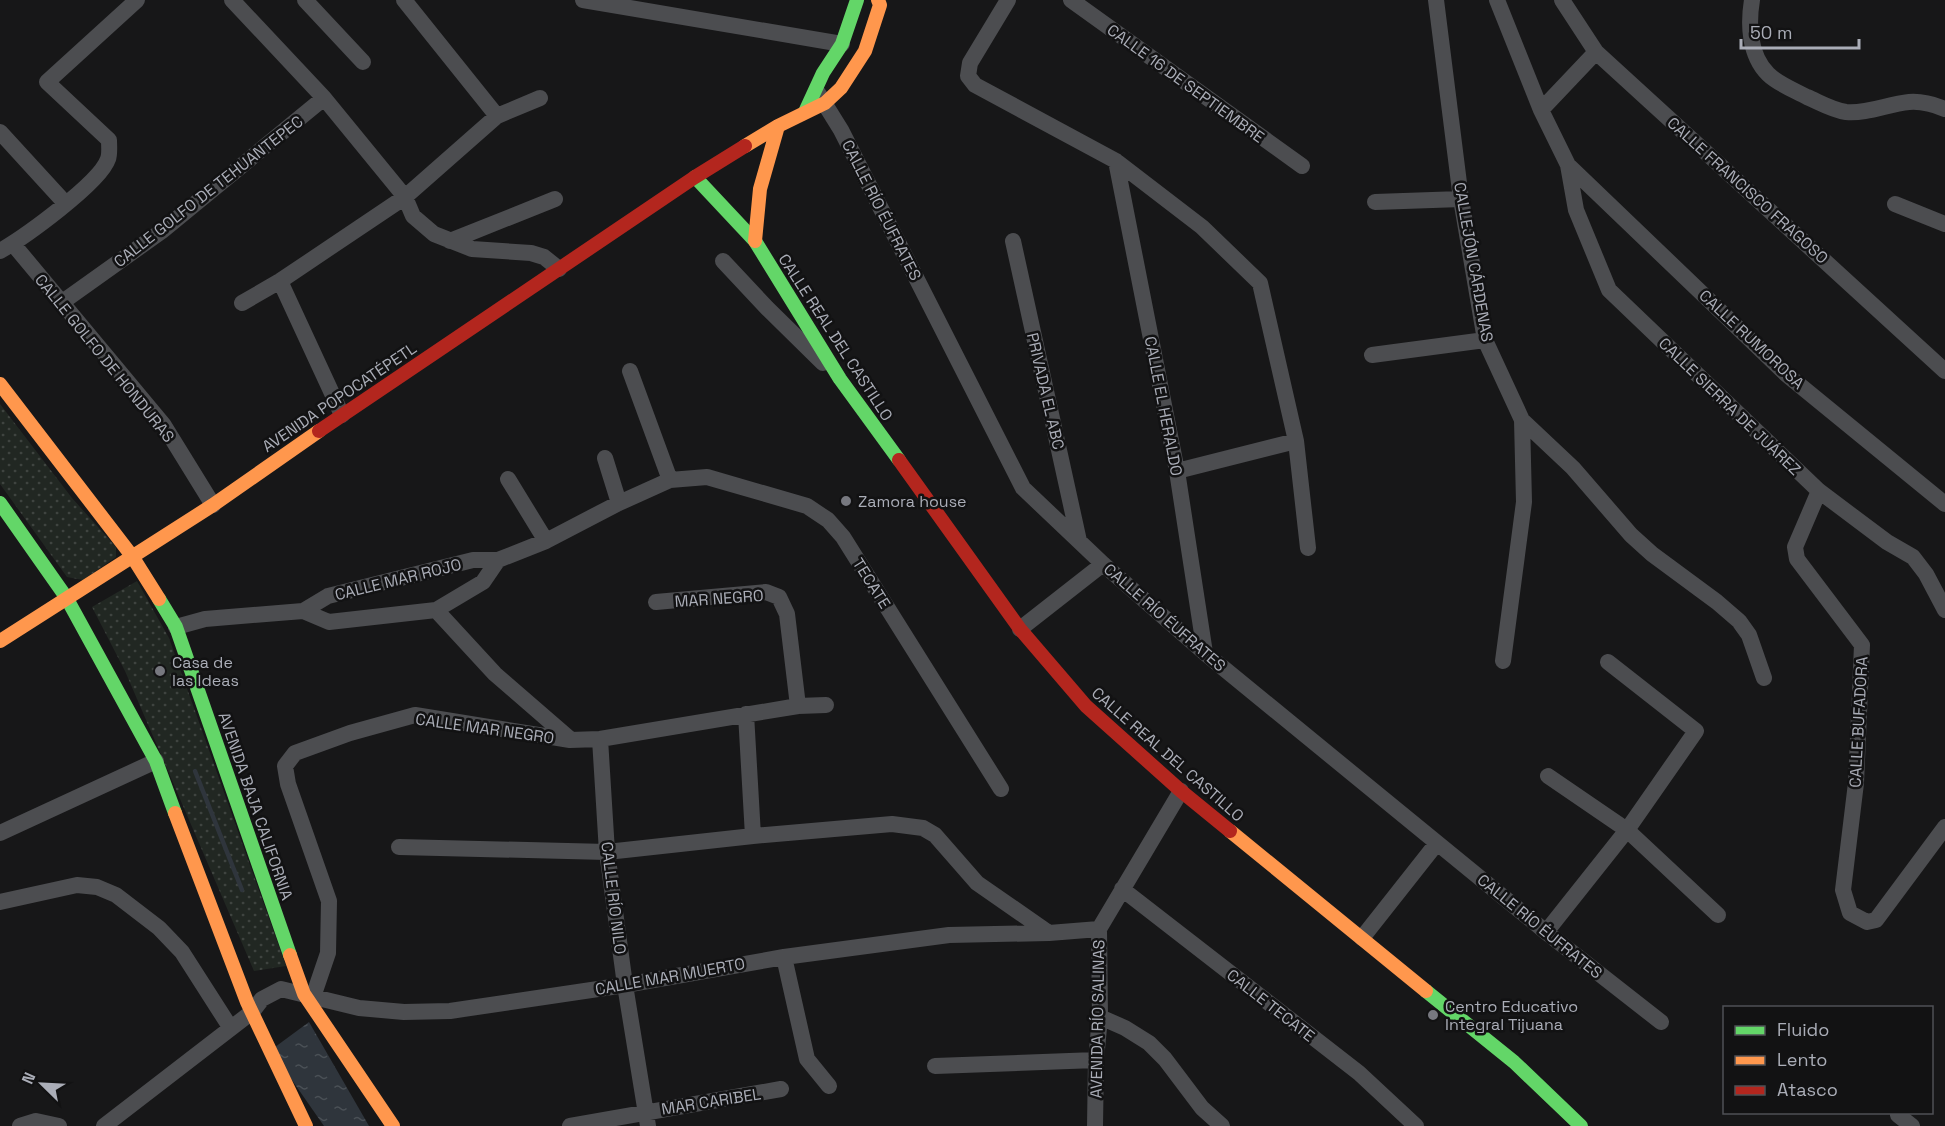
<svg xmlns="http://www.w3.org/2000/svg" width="1945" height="1126" font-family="'Space Grotesk',sans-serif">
	<defs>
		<pattern id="park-dots" width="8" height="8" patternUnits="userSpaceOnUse" patternTransform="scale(1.5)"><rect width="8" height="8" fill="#212722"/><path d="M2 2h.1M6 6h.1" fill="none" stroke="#3f4440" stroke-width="1.8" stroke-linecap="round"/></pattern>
		<pattern id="water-ripples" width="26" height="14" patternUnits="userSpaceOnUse" patternTransform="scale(1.5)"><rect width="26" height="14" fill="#2f353c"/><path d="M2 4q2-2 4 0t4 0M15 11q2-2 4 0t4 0" fill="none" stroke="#4a5056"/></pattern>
	</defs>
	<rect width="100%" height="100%" fill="#171718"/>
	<path fill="url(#park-dots)" d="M0,404L72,498L116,547V557L83,580L67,577L0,484Z
		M137,581L169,638L286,966L254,971L125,671L92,607Z"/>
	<path fill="url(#water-ripples)" d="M309,1022L369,1126H324L271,1050Z"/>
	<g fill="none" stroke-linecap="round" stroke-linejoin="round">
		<path stroke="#2f353c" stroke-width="4.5" d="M195,771L242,890"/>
		<path stroke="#4c4d50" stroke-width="16" d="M232,0L324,98L405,197L413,216L434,234L472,249L531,253L544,257L559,269
			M305,0L363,62
			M404,0L497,116
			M583,0L842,44
			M1008,0L970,63L968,76L975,85L1116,161L1202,227L1260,283L1296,441L1308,548
			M1071,0L1302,166
			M1436,0L1461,199L1485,340L1522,420L1524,502L1503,661
			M1497,0L1541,110L1568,165L1576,210L1609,290L1819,491L1887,542L1913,557L1926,574L1945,610
			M1562,0L1596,52L1945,371
			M1752,0C1748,24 1749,55 1768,74C1778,84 1794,90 1807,97C1819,102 1832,110 1846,112C1867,114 1888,104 1909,102C1922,101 1933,104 1945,109
			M818,93L841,130L1023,488L1103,564L1205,653L1546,932L1661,1022
			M1541,110L1596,52
			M0,132L66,204
			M1116,161L1177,471L1205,653
			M1568,165L1786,374L1945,504
			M1375,202L1461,199
			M1895,204L1945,224
			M450,241L555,199
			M1013,241L1079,541
			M13,244L163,424L213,505
			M0,251C23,238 100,183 108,159C110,154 109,146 109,140L47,82L137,0
			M723,261L767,308L823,363
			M280,281L342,415
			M61,303L162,231L324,98
			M242,303L280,281L405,197L497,116L540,98
			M1372,355L1485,340
			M630,371L670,480
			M1522,420L1573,468L1631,535L1652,554L1717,602L1739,621L1749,635L1764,678
			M605,458L619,503
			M1177,471L1296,441
			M508,479L546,541
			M1819,491L1795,547L1797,559L1862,645L1856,783L1843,890L1850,913L1867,922L1876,920L1945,827
			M656,602L766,592L779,597L787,614L798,706
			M436,610L495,674L570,739
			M303,611L328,596L473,560H498
			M176,627L205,619L303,611L329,622L436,610L483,582L498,560L546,541L619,503L670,480L707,477L807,506L828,520L843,537L1001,789
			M1020,629L1103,564
			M746,714L753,836
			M600,739L607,852L625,985L648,1126
			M1548,776L1627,830L1718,915
			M0,833L156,761
			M399,847L607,852L753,836L892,824L923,828L935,835L977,883L1049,933
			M1122,889L1359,1073L1416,1126
			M0,902L77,885L97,887L116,895L159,928L182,952L230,1027
			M1546,932L1627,830L1696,731L1608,662
			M1362,938L1437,843
			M784,957L807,1059L829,1086
			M313,997L328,953L329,901L288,784L285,766L295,753L350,733L415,715L570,740L600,739L798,706L826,705
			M1100,1017L1125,1028L1149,1043L1165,1059L1202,1108L1222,1126
			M935,1066L1096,1060
			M1898,1115L1912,1126
			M20,1126L36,1121L59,1126
			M104,1126L252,1012L262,999L281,989L359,1008L404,1012L450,1011L625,985L784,957L949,935L1049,933L1099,929
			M570,1126L781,1089
			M1095,1126L1096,1060L1100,1017L1099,929L1181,791"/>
		<path stroke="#63d668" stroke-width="14" d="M805,112L823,73L842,44L857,0
			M695,177L755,241L840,379L899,460
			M0,503L66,597L156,761L175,813
			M159,599L176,627L290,955
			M1426,991L1514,1062L1581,1126"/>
		<path stroke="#ff974d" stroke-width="14" d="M745,146L778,126L825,103L841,88L865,51L880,5L878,0
			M755,241L760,189L778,126
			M0,384L132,556L159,599
			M0,641L213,505L319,431
			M175,813L247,1002L306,1126
			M1230,831L1426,991
			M290,955L304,994L393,1126"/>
		<path stroke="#b3261e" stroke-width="14" d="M319,431L695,177L745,146
			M899,460L1020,629L1086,706L1181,791L1230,831"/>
	</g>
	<g fill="#77787f" stroke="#121213" stroke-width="2">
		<circle cx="846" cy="501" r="6"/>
		<circle cx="160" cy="671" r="6"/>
		<circle cx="1433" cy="1015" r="6"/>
	</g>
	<g text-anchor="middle" stroke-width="5" stroke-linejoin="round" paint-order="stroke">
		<g font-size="16" fill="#aaadb7" stroke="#121213">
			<text transform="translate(1186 83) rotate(36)" y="6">CALLE 16 DE SEPTIEMBRE</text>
			<text transform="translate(1748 190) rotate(42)" y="6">CALLE FRANCISCO FRAGOSO</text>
			<text transform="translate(208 191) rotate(-38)" y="6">CALLE GOLFO DE TEHUANTEPEC</text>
			<text transform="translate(882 210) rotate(63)" y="6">CALLE RÍO ÉUFRATES</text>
			<text transform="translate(1474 262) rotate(80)" y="6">CALLEJÓN CÁRDENAS</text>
			<text transform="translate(836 337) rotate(57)" y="6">CALLE REAL DEL CASTILLO</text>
			<text transform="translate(1752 339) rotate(43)" y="6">CALLE RUMOROSA</text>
			<text transform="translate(105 358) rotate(51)" y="6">CALLE GOLFO DE HONDURAS</text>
			<text transform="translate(1046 391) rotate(77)" y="6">PRIVADA EL ABC</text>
			<text transform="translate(339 397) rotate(-34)" y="6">AVENIDA POPOCATÉPETL</text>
			<text transform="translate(1164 406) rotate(79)" y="6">CALLE EL HERALDO</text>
			<text transform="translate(1730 406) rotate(44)" y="6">CALLE SIERRA DE JUÁREZ</text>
			<text transform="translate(398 579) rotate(-14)" y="6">CALLE MAR ROJO</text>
			<text transform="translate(872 583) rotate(58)" y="6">TECATE</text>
			<text transform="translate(719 598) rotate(-4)" y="6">MAR NEGRO</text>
			<text transform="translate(1165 617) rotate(41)" y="6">CALLE RÍO ÉUFRATES</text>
			<text transform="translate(1858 722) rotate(-87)" y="6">CALLE BUFADORA</text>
			<text transform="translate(485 728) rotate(8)" y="6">CALLE MAR NEGRO</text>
			<text transform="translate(1168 754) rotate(41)" y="6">CALLE REAL DEL CASTILLO</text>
			<text transform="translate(256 806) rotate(71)" y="6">AVENIDA BAJA CALIFORNIA</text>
			<text transform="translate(614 898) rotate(83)" y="6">CALLE RÍO NILO</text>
			<text transform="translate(1540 926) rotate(39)" y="6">CALLE RÍO ÉUFRATES</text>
			<text transform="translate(670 976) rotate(-10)" y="6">CALLE MAR MUERTO</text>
			<text transform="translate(1271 1005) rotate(38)" y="6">CALLE TECATE</text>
			<text transform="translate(1097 1019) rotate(-89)" y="6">AVENIDA RÍO SALINAS</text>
			<text transform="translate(711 1101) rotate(-9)" y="6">MAR CARIBEL</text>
		</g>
		<g font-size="16" fill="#aaadb7" stroke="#121213" text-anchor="start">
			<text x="858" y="507">Zamora house</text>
			<text x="172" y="668">Casa de<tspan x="172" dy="18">las Ideas</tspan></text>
			<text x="1445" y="1012">Centro Educativo<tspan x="1445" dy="18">Integral Tijuana</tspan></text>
		</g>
	</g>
	<rect x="1723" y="1006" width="210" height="108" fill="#121213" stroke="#4f5055" stroke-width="1.5"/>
	<rect x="1735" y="1026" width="30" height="9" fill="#63d668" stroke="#4f5055" stroke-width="1.5"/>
	<text x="1777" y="1036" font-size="18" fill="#aaadb7">Fluido</text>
	<rect x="1735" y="1056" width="30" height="9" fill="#ff974d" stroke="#4f5055" stroke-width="1.5"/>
	<text x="1777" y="1066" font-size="18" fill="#aaadb7">Lento</text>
	<rect x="1735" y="1086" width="30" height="9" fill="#b3261e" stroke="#4f5055" stroke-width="1.5"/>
	<text x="1777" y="1096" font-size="18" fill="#aaadb7">Atasco</text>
	<g transform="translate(42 1084) rotate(294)" stroke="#121213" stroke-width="4.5" paint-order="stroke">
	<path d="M0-4.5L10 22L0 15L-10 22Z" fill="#aaadb7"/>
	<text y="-9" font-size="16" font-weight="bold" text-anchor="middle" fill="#aaadb7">N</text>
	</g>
	<path d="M1741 39v9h118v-9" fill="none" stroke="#aaadb7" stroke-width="3"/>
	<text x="1750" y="39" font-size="18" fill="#aaadb7" stroke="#121213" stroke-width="4.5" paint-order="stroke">50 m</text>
</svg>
